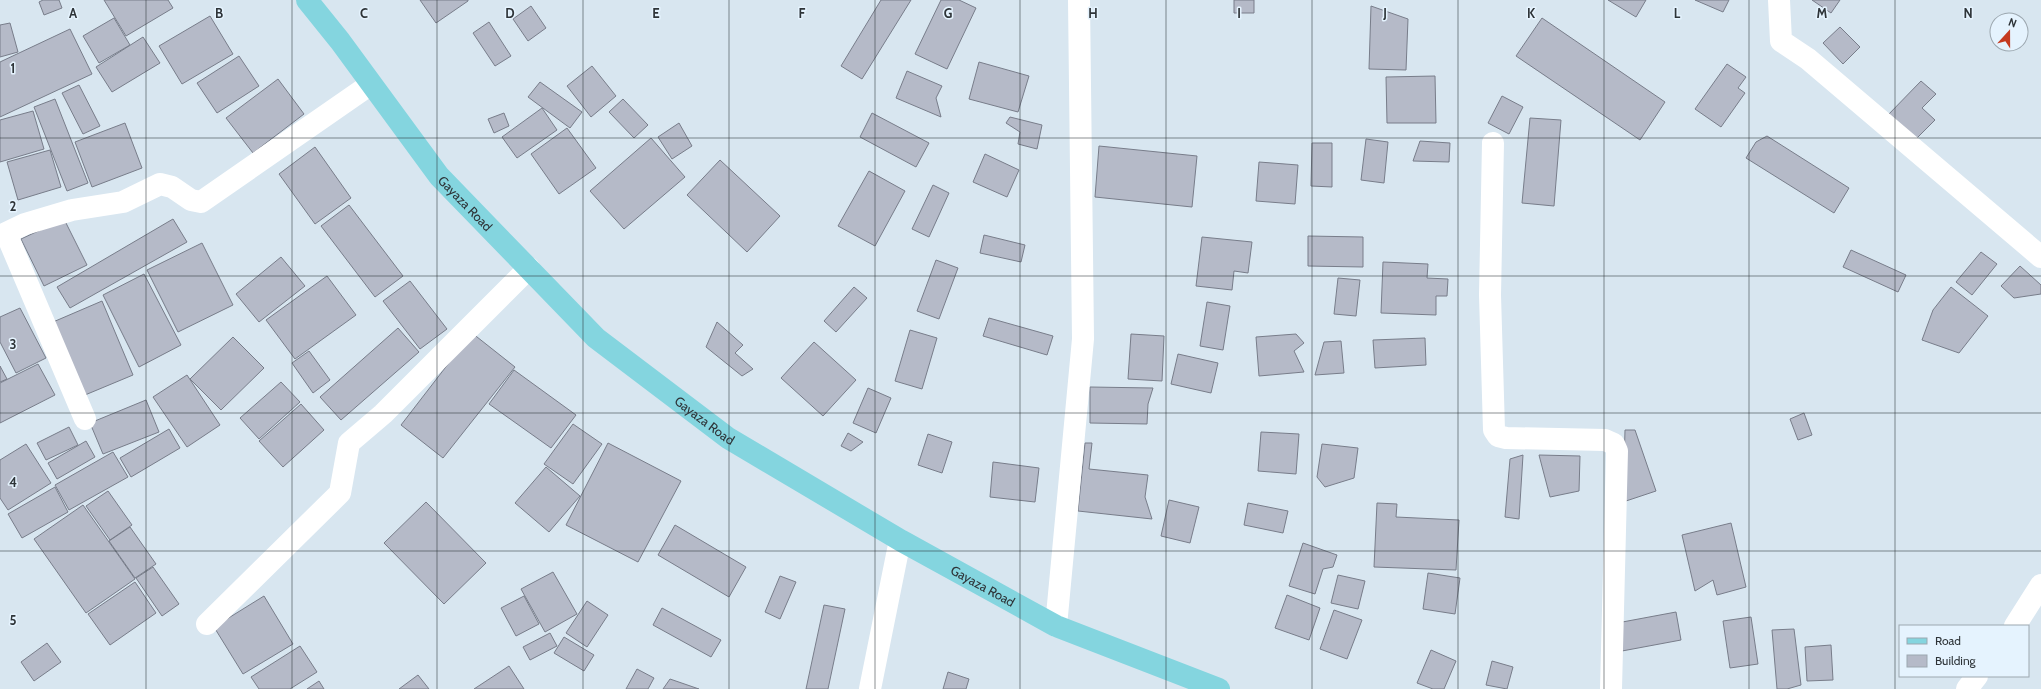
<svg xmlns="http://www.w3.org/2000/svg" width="2041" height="689" font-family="Cabin,sans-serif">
	<rect width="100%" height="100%" fill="#d8e6f0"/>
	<path fill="#b5bac8" stroke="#787d8a" d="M43,0H59L62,8L44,15L39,2Z
		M104,0H168L173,8L126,36Z
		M420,0H468V1L436,23Z
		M881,0H911L862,79L841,66Z
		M941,0H959L976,8L947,69L915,54Z
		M1234,0H1254V13H1234Z
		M1608,0H1646L1636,17Z
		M1695,0H1729L1723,12Z
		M1812,0H1840L1831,13Z
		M531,6L546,28L528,41L513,19Z
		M1371,6L1408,19L1406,70L1369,69Z
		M210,16L233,54L182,84L159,46Z
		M114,18L130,45L99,63L83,36Z
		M1542,18L1665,102L1640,140L1516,56Z
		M489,22L511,56L495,66L473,33Z
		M10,23L18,52L0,57V25Z
		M1840,27L1860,47L1843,64L1823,43Z
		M70,29L92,74L0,117V62Z
		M143,37L160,63L112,92L96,67Z
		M239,56L259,86L217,113L197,83Z
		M979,62L1029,76L1018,112L969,99Z
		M1727,64L1746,77L1738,88L1745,93L1721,127L1695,109Z
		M592,66L616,96L591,117L567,86Z
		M907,71L942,86L936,98L941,117L896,98Z
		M1435,76L1436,123H1387L1386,77Z
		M278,79L304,114L253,153L226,118Z
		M1921,81L1936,94L1922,108L1935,120L1914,141L1887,116Z
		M540,82L582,112L570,128L528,97Z
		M79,85L100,126L83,134L62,93Z
		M1502,96L1523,107L1509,134L1488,123Z
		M55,99L88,183L67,191L34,107Z
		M623,99L648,125L634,138L609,112Z
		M542,108L557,130L517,158L502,137Z
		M33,111L44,149L0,162V120Z
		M504,113L509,126L494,133L488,119Z
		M872,113L929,143L916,167L860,137Z
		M1010,117L1042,125L1037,149L1018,144L1020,132L1006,123Z
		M1530,118L1561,120L1554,206L1522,203Z
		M125,123L142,168L92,187L75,142Z
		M679,123L692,146L672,159L658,137Z
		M567,128L596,168L559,194L531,154Z
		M1767,136L1849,188L1834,213L1746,158L1756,142Z
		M651,138L685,177L624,229L590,191Z
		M1366,139L1388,142L1384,183L1361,180Z
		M1420,141L1450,143L1449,162L1413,161Z
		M1312,143H1332V187L1311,186Z
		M1099,146L1197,156L1192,207L1095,197Z
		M315,147L351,198L315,224L279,174Z
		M50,150L61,187L18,200L7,162Z
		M985,154L1019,170L1007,197L973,182Z
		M720,160L780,216L747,252L687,195Z
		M1259,162L1298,165L1295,204L1256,201Z
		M869,171L905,191L875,246L838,226Z
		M933,185L949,193L929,237L912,229Z
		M349,205L403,276L375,297L321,226Z
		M64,219L87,265L44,286L21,239Z
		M173,219L187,242L70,308L57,287Z
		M984,235L1025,245L1021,262L980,253Z
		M1308,236L1363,237V267L1308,266Z
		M1202,237L1252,242L1248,273L1234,271L1232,290L1196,286Z
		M202,243L233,305L178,332L147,270Z
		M1851,250L1906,275L1898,292L1843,267Z
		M1981,252L1997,264L1972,295L1956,282Z
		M281,257L305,286L259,322L236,294Z
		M936,260L958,268L939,319L917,311Z
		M1383,262L1428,264L1427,278L1448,279L1447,296H1436V315L1381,313Z
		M2020,266L2041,285V294L2014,298L2001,286Z
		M144,274L181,345L139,367L103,295Z
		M327,276L356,315L295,359L266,320Z
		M1338,278L1360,280L1356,316L1334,314Z
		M410,281L447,329L420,349L383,301Z
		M854,287L867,298L836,332L824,321Z
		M1951,287L1988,316L1959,353L1922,340L1933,310Z
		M102,301L133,375L85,395L53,322Z
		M1207,302L1230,306L1223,350L1200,346Z
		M20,308L46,358L16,373L0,342V317Z
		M989,318L1053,336L1047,355L983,336Z
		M717,322L743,345L735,353L753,369L742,376L706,347Z
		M398,328L419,352L341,420L320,397Z
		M910,330L937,338L922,389L895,381Z
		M472,333L515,367L443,458L401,425Z
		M1131,334L1164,336L1162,381L1128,379Z
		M1296,334L1304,343L1294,351L1304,372L1259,376L1256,337Z
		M233,337L264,368L221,410L190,379Z
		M1425,338L1426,365L1375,368L1373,340Z
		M1341,341L1344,373L1315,375L1324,342Z
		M814,342L856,380L823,416L781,378Z
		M309,351L330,380L313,393L292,363Z
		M1178,354L1218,363L1211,393L1171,384Z
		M38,364L55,395L0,423V383Z
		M0,366L7,379L0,382Z
		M514,370L576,415L551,448L489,404Z
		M187,375L220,425L187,447L153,397Z
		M281,382L300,402L259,439L240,418Z
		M1090,387L1153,388L1148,404L1147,424L1090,423Z
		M868,388L891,398L876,433L853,423Z
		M146,400L159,432L103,454L90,423Z
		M301,404L324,430L283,467L259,441Z
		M1804,413L1812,435L1798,440L1790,419Z
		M573,424L602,444L573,484L544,464Z
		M69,427L78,445L46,460L37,443Z
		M169,429L180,448L131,477L120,458Z
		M1625,430H1635L1656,491L1623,502Z
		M1261,432L1299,434L1296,474L1258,471Z
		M848,433L863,442L851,451L841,446Z
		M928,434L952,442L942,473L918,465Z
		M86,441L95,457L57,479L48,463Z
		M608,443L681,481L638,562L566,525Z
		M1085,443H1092L1089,469L1148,475L1145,497L1152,519L1078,511Z
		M26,444L51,483L8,510L0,498V460Z
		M1322,444L1358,448L1354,478L1325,487L1317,477Z
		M113,452L128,477L69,510L55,485Z
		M1523,455L1519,519L1505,517L1510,459Z
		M1539,455L1580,456L1579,491L1550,497Z
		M993,462L1039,468L1035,502L990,497Z
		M546,467L580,496L549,532L515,503Z
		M55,487L68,512L22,538L8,514Z
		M108,491L132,525L110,540L86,506Z
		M1169,500L1199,507L1190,543L1161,536Z
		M426,502L486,563L444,604L384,543Z
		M1248,503L1288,511L1283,533L1244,525Z
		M1377,503L1397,504L1396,517L1459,520L1456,570L1374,567Z
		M83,505L135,579L86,613L34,539Z
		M1731,523L1746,587L1717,595L1713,580L1695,591L1682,535Z
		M675,525L746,567L729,597L658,555Z
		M130,527L156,564L135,578L109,541Z
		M1303,543L1337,555L1333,567L1323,569L1315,594L1289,586Z
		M153,567L179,604L162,616L136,578Z
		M553,572L577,614L545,632L521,589Z
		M1428,573L1460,578L1455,614L1423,609Z
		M1338,575L1365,581L1358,609L1331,603Z
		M780,576L796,582L780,619L765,612Z
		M135,582L156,613L110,645L88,614Z
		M1287,595L1320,608L1309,640L1275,628Z
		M264,596L293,644L243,674L214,627Z
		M524,596L539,624L516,636L501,608Z
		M587,601L608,615L587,647L566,633Z
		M824,605L845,609L828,689H806Z
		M662,608L721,640L711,657L653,625Z
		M1334,610L1362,620L1347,659L1320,649Z
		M1676,612L1681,640L1622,651L1617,623Z
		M1751,617L1758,664L1730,668L1723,621Z
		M1794,629L1801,685L1787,689H1777L1772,630Z
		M550,633L557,646L530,660L523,647Z
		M564,637L594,655L584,671L554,653Z
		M47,643L61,662L34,681L21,662Z
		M1831,645L1833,680L1807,681L1805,647Z
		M300,646L317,672L290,689H259L251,677Z
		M1431,650L1456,661L1444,689H1433L1417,683Z
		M1492,661L1513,667L1507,689L1486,685Z
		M509,666L524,689H474Z
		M637,669L654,678L648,689H626Z
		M948,672L969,679L966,689H943Z
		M418,675L429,689H399Z
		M670,679L699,689H663Z
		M319,681L324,689H307Z"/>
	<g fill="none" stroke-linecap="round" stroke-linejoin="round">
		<path stroke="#fff" stroke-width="22" d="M1779,0L1781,41L1808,59L2041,257
			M1493,143L1490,295L1494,430L1498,436L1506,438L1605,440L1614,444L1617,451L1611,689
			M6,233L85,419
			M0,236L25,224L72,210L123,202L160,184L172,187L191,200L201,202L371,84
			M207,624L340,493L349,443L383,414L529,268
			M1056,626L1083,339L1079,0
			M2015,626L2041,585
			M870,689L900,540
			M1967,689L1977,676"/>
		<path stroke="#84d5df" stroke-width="22" id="s1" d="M307,0L340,41L439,176L596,338L728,438L900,540L1056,626L1219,689"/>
	</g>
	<path fill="none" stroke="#2e3438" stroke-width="1" stroke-opacity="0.55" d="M146,0V689M292,0V689M437,0V689M583,0V689M729,0V689M875,0V689M1020,0V689M1166,0V689M1312,0V689M1458,0V689M1604,0V689M1749,0V689M1895,0V689M0,138H2041M0,276H2041M0,413H2041M0,551H2041"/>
	<g text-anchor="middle" stroke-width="3" stroke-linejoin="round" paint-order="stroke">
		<g font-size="13" fill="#2e3438" stroke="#e5f3fe">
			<text dy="5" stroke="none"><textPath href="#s1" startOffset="258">Gayaza Road</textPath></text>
			<text dy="5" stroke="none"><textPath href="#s1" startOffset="582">Gayaza Road</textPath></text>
			<text dy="5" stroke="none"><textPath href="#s1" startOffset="906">Gayaza Road</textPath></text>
		</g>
	</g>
	<g font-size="13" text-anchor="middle" font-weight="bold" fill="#2e3438" stroke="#e5f3fe" stroke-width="3" stroke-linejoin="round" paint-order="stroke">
		<text x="73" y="18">A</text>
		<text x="219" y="18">B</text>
		<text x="364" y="18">C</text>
		<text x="510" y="18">D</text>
		<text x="656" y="18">E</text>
		<text x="802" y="18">F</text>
		<text x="948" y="18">G</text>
		<text x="1093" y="18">H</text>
		<text x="1239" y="18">I</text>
		<text x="1385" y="18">J</text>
		<text x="1531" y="18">K</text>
		<text x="1677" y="18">L</text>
		<text x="1822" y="18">M</text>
		<text x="1968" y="18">N</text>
		<text x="13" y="73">1</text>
		<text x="13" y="211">2</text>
		<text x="13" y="349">3</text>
		<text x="13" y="487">4</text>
		<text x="13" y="625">5</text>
	</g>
	<rect x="1899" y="625" width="130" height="52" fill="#e5f3fe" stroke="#9ca7af"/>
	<rect x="1907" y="638" width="20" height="6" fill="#84d5df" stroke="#9ca7af"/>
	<text x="1935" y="645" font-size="12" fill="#2e3438">Road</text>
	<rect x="1907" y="655" width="20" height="12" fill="#b5bac8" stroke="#9ca7af"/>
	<text x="1935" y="665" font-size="12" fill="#2e3438">Building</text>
	<g transform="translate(2009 32) rotate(21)"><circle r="19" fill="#e5f3fe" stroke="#9ca7af"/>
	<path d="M0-3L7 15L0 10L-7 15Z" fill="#c53a20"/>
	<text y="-6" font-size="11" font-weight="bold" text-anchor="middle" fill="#2e3438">N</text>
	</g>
</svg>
